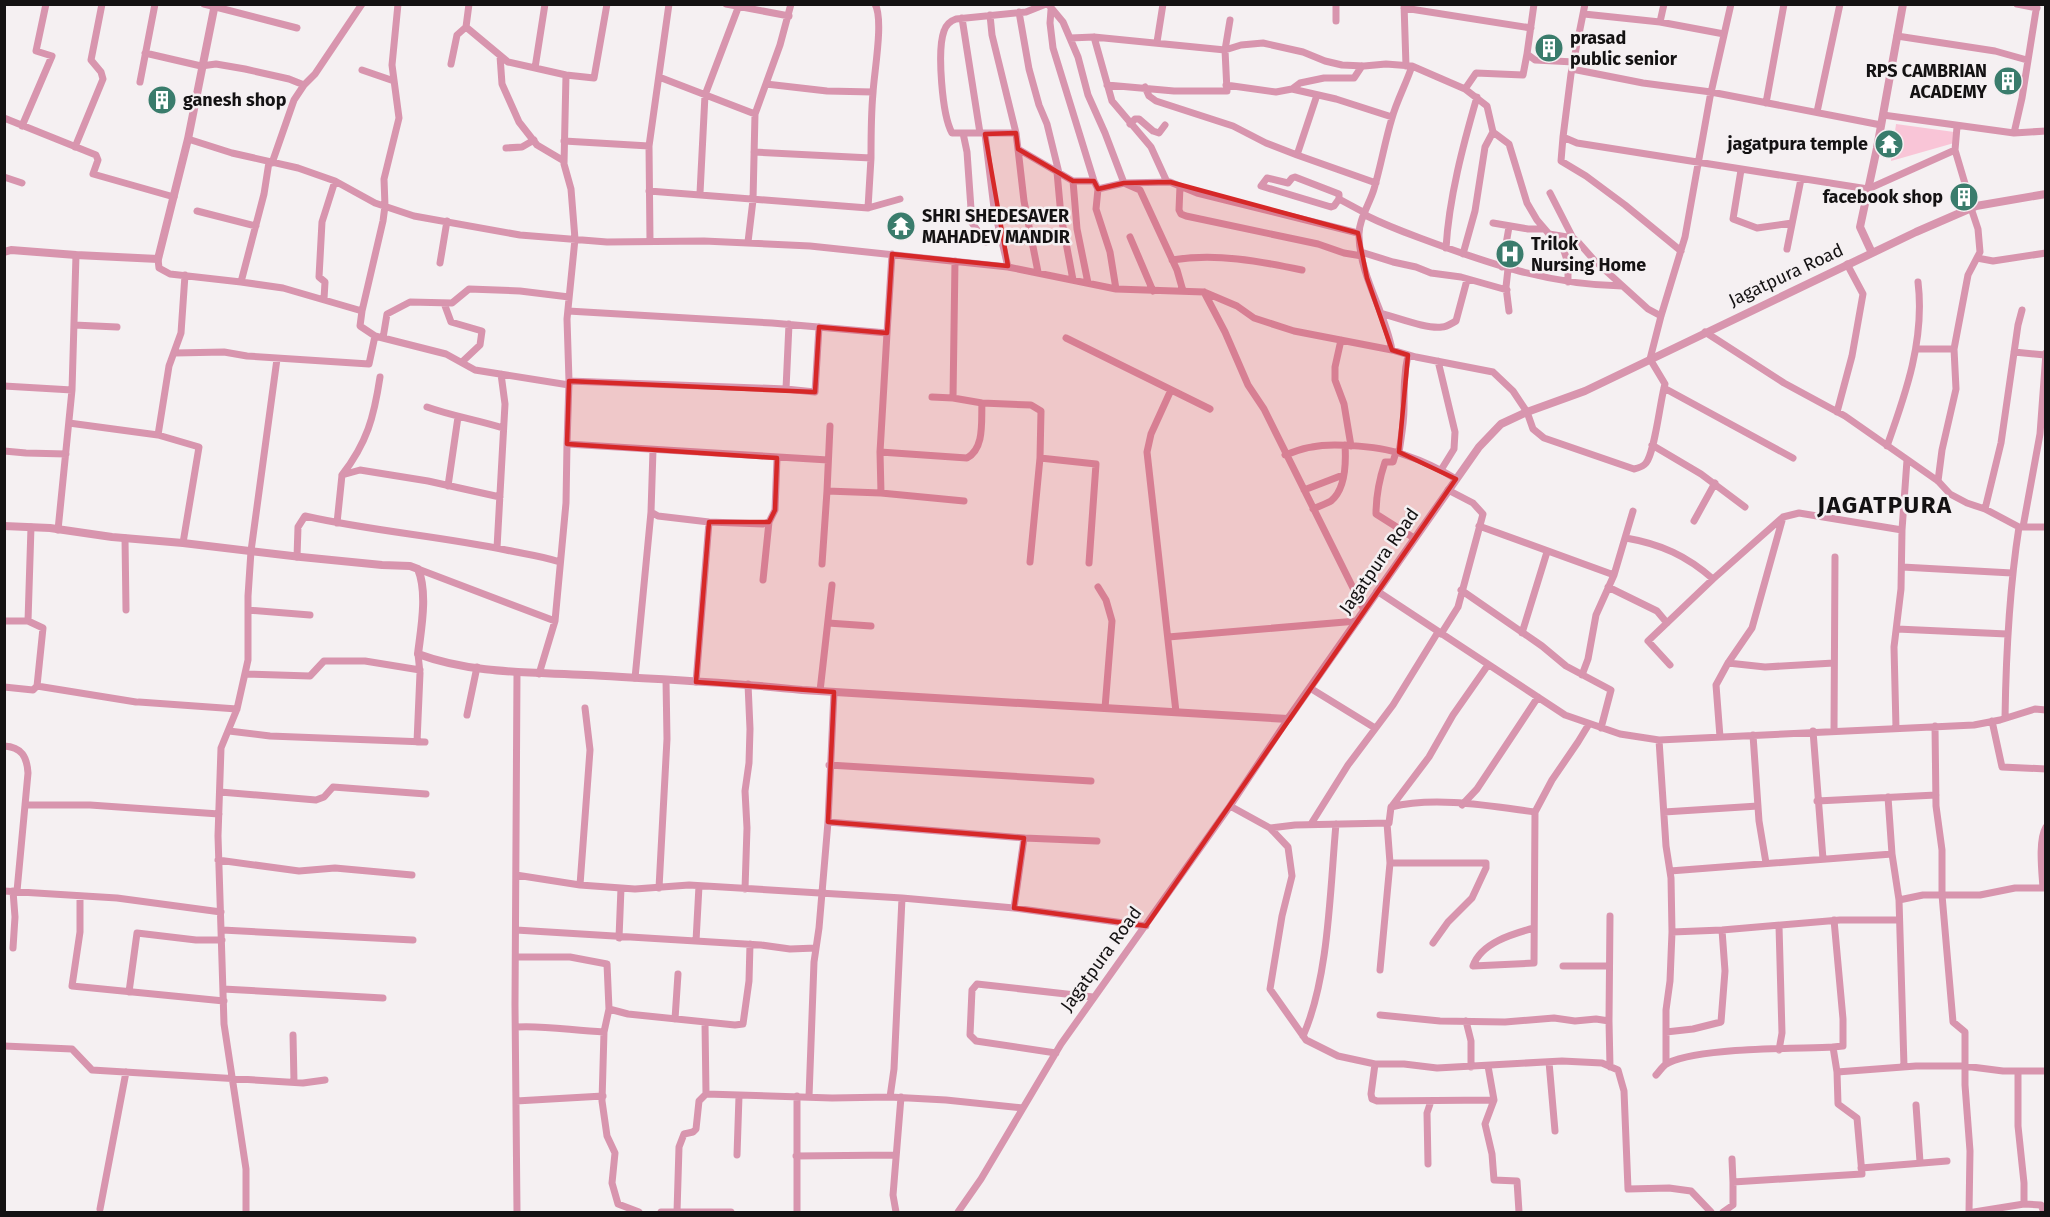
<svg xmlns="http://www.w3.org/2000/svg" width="2050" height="1217" font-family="'Fira Sans',sans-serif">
	<rect width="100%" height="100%" fill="#f5f0f2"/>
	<path fill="#f9c5d7" d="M1896,124L1954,132V143L1891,161Z"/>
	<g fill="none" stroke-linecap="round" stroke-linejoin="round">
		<path stroke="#d895ae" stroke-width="7" d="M204,4L297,28
			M469,4L466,27L508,62L566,75L594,78L607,4
			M726,4L789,16
			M1046,4L1026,12L956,19C950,21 946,25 944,31C937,50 942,115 952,133H1016L1018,149L1073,181H1094L1098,189L1124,183L1170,182L1197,193L1358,233
			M1048,4L1063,22L1078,57L1088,95L1105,133L1124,183L1140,190L1177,270L1183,291
			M1336,4V21
			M1404,4L1406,66
			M1534,4L1527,54L1535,60L1574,62
			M1585,4L1571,74L1563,137L1577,143L1868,189L1955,150
			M2017,4L2037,8
			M1404,8L1531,28
			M1051,10L1050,23L1053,48L1094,181
			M1019,12L1029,69L1039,105L1047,124L1059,173
			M1584,14L1660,22L1724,34
			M990,15L992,35L1016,133
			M962,18L980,133
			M1660,22L1664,4
			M1897,36L1995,51L2027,60
			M1094,37L1112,101L1151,147L1167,182
			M1070,38L1094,37L1225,50L1241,45L1263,43L1303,52L1325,61L1342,65L1364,66L1386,64L1412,66L1465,89L1487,106L1493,132L1509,144L1527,203L1537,220L1549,234L1573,238L1579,243L1594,260L1648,309L1661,316
			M1157,42L1163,4
			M145,53L201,66L216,64L245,69L289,79L304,85
			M500,56L502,84L519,122L537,145L564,161
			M451,64L457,35L466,27
			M535,68L545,4
			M1572,69L1643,83L1711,92L1881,125
			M362,70L394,81
			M566,75L564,164L571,189L575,239L567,319L569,381L567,444
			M659,77L755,114
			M140,82L155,4
			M766,84L827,91L873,92
			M1107,85L1174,91H1227L1225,50L1230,20
			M1226,85L1276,92L1292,89L1300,83L1324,78H1354L1362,66
			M1145,87L1149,96L1156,101L1233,126L1266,143L1297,155
			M1292,89L1336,99L1392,117
			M1465,89L1476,73L1523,75L1527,54
			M1317,95L1297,155L1376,183
			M1766,103L1784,4
			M1817,112L1840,4
			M1883,115L2014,133L2022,98L2037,4
			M4,118L96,155L98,160L93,174L174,197
			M1130,124L1135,119H1139L1153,131L1159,133L1165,125
			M22,126L52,56L36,51L46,4
			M1957,127L1955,150L1966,187L1976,206
			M963,133L967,152L972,223L986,242
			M2014,133L2046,131
			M985,134L994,208L1008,267
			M1563,137L1561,161L1586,176L1625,205L1681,251
			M188,139L232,153L298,168L335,181L375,203L414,216L520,235L607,242L704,241L810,246L1008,267L1116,289L1204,292L1237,306L1254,318L1294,331L1392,350L1416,357L1493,372L1513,391L1527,412L1533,429L1544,438L1634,469C1639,468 1643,467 1646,463C1655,452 1660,401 1665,384L1650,359L1661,316L1685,237L1710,97L1731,4
			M564,141L649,146
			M75,147L103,79L101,72L91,60L102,4
			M506,148L522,147L534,140
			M1018,149L1024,201L1038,272
			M754,152L871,158L868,208
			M871,158C871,136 871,114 873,93C874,72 884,20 875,4
			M272,163L294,100L304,85L315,74L362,4
			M1741,170L1733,219L1757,228L1792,223
			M1057,172L1061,216L1073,280
			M4,177L22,183
			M1073,181L1077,229L1088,283
			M1180,186L1179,210L1181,214L1186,216L1318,244L1344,253L1362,256
			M1098,189L1096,209L1110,252L1116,289
			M649,191L868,208L900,199
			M700,193L705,95L738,8
			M1550,193L1573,238
			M1339,199L1334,206L1331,207L1261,186L1267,178L1288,183L1292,178L1295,177L1339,194V199L1365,213
			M197,211L256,226
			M1365,215C1383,224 1401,231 1420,238C1487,263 1550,285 1622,286
			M1493,223L1528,229H1544
			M1559,236L1568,263V282
			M1130,237L1153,291
			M650,241L649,146L669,4
			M748,242L753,200L755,114L780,45L791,4
			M1446,248C1449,198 1463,145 1477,97
			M1787,249L1801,179
			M1361,252L1393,262L1416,267L1431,273L1461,277L1507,290
			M1463,254L1475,211L1485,147L1493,132
			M1977,258L1993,261L2046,253
			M158,259L159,268L170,274L241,282L264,194L269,162
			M1172,260C1216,253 1259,261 1302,270
			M955,261L953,398L982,403L1031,405L1041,411L1040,458L1030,562
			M440,263L447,221
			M1502,267L1509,227
			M1508,269L1506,287L1509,311
			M241,282L283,288L362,311L383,221L385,206L384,179L399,118L392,65L398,4
			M1204,292L1225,332L1248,385L1264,409L1364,610
			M324,299L325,282L319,277L322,222L335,181
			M444,303L451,322L482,331L480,345L462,362
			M362,311L360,326L375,336
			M568,311L772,323L887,333L892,254
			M1383,314C1399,318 1426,329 1442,327C1447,327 1452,323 1456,321L1467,280
			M74,325L117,327
			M1705,332L1784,383L1845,416L1938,481L1950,494L1967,503L1985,509L2019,527H2046
			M887,333L880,452L881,493L964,501
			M383,338L387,314L410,302L452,303L469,289L520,291L569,297
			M1066,338L1210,409
			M1341,340L1335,367V380L1344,404L1351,446
			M1916,349H1954
			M1392,350C1385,311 1360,277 1359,236C1358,221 1370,203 1374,189C1381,165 1385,141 1392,118C1397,100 1406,84 1412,66
			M2014,352L2045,355
			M175,353L224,352L247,356L369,364L375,336L446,354L475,370L569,385
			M1438,361L1455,432L1454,449L1441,470
			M569,381L786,389L815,392L819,327
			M4,386L72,390L76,255
			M1664,388L1793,458
			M786,389L789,324
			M1171,390L1151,434L1147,452L1176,712
			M932,397L953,398
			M427,407C452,416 478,420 503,428
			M1837,412L1852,356L1863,294L1847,264
			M69,423L158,435
			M830,426L827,491L881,493
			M1652,445L1701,474L1745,507
			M1887,446C1906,393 1925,339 1918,282
			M653,450L651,512L658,516L709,522L763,524L769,522L775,510L777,458
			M4,451L26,453L66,454
			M880,452L967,458C985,448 981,421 982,403
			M1396,452L1393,462H1385C1379,480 1376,496 1376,514L1414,538
			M1399,453C1401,438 1404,423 1404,409C1404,390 1404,373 1408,355
			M1285,455C1294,452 1303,448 1312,447C1333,442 1385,447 1405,455C1423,461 1440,469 1456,479
			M1040,458L1096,464L1089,563
			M342,475C367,443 374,417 380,377
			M1938,481L1942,450L1956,389L1954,349L1968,275L1980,252L1978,229L1971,208
			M448,486L458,417
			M1304,490L1343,475
			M1313,509C1319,506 1326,504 1331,501C1346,489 1346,461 1345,445
			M1985,509L2001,443L2018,325L2022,310
			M1694,521L1715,483
			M337,523L342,475L360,470L428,481L500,497
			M1479,526L1614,575L1596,615L1588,659L1582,675
			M2023,527L2040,434L2046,353
			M58,530L72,390
			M125,538L126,610
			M1626,538C1661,544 1687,556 1713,579
			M183,543L199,447L158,435L169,366L181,333L185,275
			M497,548L505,404L501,374
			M297,557L298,527L305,516C371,531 439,536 506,550C525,554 542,556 560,562
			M822,564L827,491
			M1902,567L2012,573
			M418,569L555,621
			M1614,575L1633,511
			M763,580L769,522
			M1098,587L1106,600L1112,621L1105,708
			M1608,587L1657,611L1667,623
			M1461,590L1542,646L1566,666L1611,690L1601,728
			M1377,591L1565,715L1620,734L1659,740L1974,725L2000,720L2035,709L2046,710
			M248,610L310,615
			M4,621H28L43,628L37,686L33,690L4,687
			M28,621L31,527
			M828,623L871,626
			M1897,629L2007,634
			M1522,633L1547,552
			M1441,634L1458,607L1483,514L1473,503L1448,490
			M1168,637L1357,621
			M1728,663L1765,667L1834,663
			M1670,665L1648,641L1713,579L1783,517L1799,513L1902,530L1907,460
			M517,673L515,1005L517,1212
			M245,674L310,676L324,661H365L420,670
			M539,674L555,621L566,503L567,444L828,460
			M635,678L651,512
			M696,682L709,522
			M37,686L136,702
			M1310,688L1375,728
			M820,691L832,585
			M139,702L237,709
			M467,715L477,667
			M2005,718C2006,654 2009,591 2019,527
			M1992,721L2002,767L2046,769
			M1935,726L1936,806L1942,850V895L1953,1022L1965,1032V1085L1970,1151L1969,1212
			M1896,728L1894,647L1901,589L1902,530
			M1834,730L1835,557
			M229,731L270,736L425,742
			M1813,731L1823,859
			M1753,735L1759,821L1766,863
			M1720,737L1716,685L1728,663L1752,628L1783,517
			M1659,740L1666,846L1671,878L1672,932L1670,981L1666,1010V1064
			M417,742L420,673L418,654
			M4,746C22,747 27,757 28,773L17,891
			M829,765L1091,781
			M220,792L316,800L324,797L333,787L426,794
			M1888,797L1892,854L1899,900L1923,895H1980L2015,888H2046
			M1817,801L1936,795
			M25,805H90L219,814
			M1462,805L1477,789L1538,697
			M1230,806L1270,828L1295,825L1389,823L1391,807C1435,796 1490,806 1535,812L1552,780L1578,742L1589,724
			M1392,806L1429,757L1453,715L1488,665
			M1664,812L1758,806
			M828,822L834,692
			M1311,824L1348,765L1393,705L1438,632
			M1270,828L1288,847L1292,876L1282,916L1270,989L1306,1040L1338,1056L1375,1064H1404L1437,1068L1562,1061L1602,1063L1618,1070L1624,1091L1628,1189L1669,1188L1691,1191L1711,1212
			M218,860L299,871L335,868L412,875
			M1390,863H1486V868L1472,898L1448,922L1433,943
			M1670,871L1892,854
			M516,875L580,885L635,889L689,885L902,898L1014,908L1146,926
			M580,885L590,750L585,708
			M659,888L667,739L666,680
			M2043,888C2042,872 2038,840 2046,827
			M745,889L747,828L745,791L749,763L750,729L748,684
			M4,891L117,898L221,912
			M80,896V932L72,986L224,1001
			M1899,900L1904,1066
			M1014,908L1024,838
			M1610,916L1609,1021L1610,1067
			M1834,920L1843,1019V1046L1833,1047L1837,1072
			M1779,926L1782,1033L1779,1050
			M1534,928C1512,934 1481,943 1473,966L1534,963L1535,812
			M222,930L413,940
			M516,930L761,945L790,949L816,948
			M1672,932L1722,930L1840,920H1899
			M619,938L621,888
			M696,941L699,886
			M13,948L15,917L13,891
			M516,957H570L607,964L609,1009L628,1014L735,1025L743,1024L749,981L750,944
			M1563,966H1609
			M1380,970L1390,863L1387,823
			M223,989L383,998
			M129,992L137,933L196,940H222
			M1380,1015L1440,1021L1505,1022L1554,1018L1575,1021L1596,1019L1609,1021
			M675,1019L678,974
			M1466,1021L1471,1041V1067
			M705,1023L706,1094
			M516,1027C545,1025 574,1031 604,1032L602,1101L607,1136L615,1153L612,1183L618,1204L639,1212
			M604,1032L609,1009
			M1666,1032L1693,1029L1721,1022L1725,971L1722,930
			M293,1035L294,1082
			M1303,1036C1329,978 1330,889 1336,824
			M4,1046L72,1049L92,1070L303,1083L325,1080
			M1056,1053L976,1041L970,1035L972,990L977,984L1093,997
			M1549,1062L1555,1131
			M1375,1064L1371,1094L1372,1099L1377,1101L1494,1100
			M1488,1066L1494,1100L1485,1124L1492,1154L1494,1180L1517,1181L1519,1212
			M1656,1075C1659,1072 1662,1067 1665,1065C1690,1047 1799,1049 1833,1047
			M797,1096V1212
			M809,1097L814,962L819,928L828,822L1024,838L1097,841
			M890,1097L894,1069L902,898
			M516,1101L603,1096
			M1916,1105L1920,1162
			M737,1155L739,1096
			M796,1156L896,1155
			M1732,1159L1733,1182
			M1428,1164L1427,1113L1431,1101
			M1861,1168L1947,1161
			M2024,1204L2041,1205L2044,1212
			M100,1209L126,1072
			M246,1212V1169L224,1024L218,836L221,748L237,709L248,660V596L251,551L277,359
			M661,1212H731
			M677,1212L679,1147L684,1134L693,1132L696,1129L699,1101L706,1094L832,1098L890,1097L946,1100L1023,1108
			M896,1212L893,1195L901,1097
			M958,1212L981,1179L1061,1044L1230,806L1288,719
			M1723,1212L1733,1205V1182L1862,1174L1857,1118L1838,1104L1837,1072L1916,1066H1964L2003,1071H2046
			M1974,1212L2024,1204V1183L2018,1126V1071"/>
		<path stroke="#d895ae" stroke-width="8" d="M4,252L11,250L76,255L158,259L188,139L215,4
			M1872,253L1860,227L1877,148L1903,4
			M4,526L50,528L112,537L183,543L301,557L382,565L410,566L418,569C428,593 421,629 418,654C472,674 530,672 586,675C658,679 730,682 802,690L1288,719L1479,447L1501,424L1527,412L1585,391L1916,232L1976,206L2046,194"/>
	</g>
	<path fill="#d62828" fill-opacity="0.2" stroke="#d62828" stroke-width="4.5" stroke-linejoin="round" d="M1016,133L1018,149L1073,181H1094L1098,189L1124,183L1170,182L1358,233L1367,278L1392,350L1408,355L1399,452L1456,479L1146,926L1014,908L1024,838L828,822L834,692L696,682L709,522H769L775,510L777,458L567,444L569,381L815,392L819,327L887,333L892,254L1008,266L985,134Z"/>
	<defs>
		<g id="building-disc" transform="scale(1.5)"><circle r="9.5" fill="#3a7c6c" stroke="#f5f0f2"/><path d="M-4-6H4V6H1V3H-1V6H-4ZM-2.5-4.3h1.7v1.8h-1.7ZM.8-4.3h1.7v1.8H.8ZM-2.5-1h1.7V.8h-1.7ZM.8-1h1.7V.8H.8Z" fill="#fff"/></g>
		<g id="temple-disc" transform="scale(1.5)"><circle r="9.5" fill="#3a7c6c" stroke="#f5f0f2"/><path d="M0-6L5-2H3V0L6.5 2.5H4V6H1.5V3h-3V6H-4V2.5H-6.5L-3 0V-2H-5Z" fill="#fff"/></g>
		<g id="hospital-disc" transform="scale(1.5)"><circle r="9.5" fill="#3a7c6c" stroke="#f5f0f2"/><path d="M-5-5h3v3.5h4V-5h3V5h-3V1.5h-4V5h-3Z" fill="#fff"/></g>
	</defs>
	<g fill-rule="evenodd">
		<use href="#building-disc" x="1549" y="48"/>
		<use href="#building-disc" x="2008" y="81"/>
		<use href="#building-disc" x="162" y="100"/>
		<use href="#temple-disc" x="1889" y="144"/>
		<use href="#building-disc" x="1964" y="197"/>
		<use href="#temple-disc" x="901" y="226"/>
		<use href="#hospital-disc" x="1510" y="254"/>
	</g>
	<g text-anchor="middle" stroke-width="5" stroke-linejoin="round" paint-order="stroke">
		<g font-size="18" font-weight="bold" fill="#141213" stroke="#f5f0f2" text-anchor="start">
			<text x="1570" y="44">prasad<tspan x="1570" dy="21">public senior</tspan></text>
			<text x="1987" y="77" text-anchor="end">RPS CAMBRIAN<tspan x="1987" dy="21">ACADEMY</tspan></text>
			<text x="183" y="106">ganesh shop</text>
			<text x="1868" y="150" text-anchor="end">jagatpura temple</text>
			<text x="1943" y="203" text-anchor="end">facebook shop</text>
			<text x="922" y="222">SHRI SHEDESAVER<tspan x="922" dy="21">MAHADEV MANDIR</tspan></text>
			<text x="1531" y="250">Trilok<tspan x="1531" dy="21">Nursing Home</tspan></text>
		</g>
		<g font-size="18" fill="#141213" stroke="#f5f0f2">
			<text transform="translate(1786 275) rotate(-25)" y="6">Jagatpura Road</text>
			<text transform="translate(1379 561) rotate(-55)" y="6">Jagatpura Road</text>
			<text transform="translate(1101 959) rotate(-54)" y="6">Jagatpura Road</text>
		</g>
		<g font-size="24" font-weight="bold" letter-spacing="1.5" fill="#141213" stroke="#f5f0f2">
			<text x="1885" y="513">JAGATPURA</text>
		</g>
	</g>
	<rect width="2050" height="1217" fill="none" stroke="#141213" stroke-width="12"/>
</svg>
